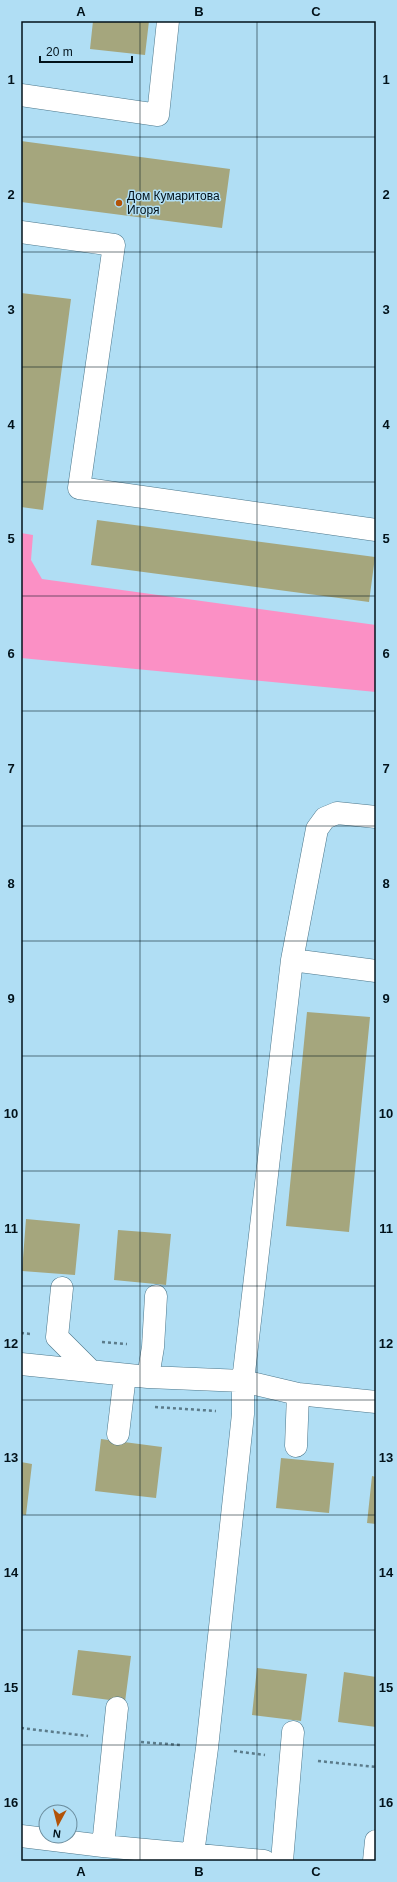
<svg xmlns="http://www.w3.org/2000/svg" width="397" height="1882" font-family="Helvetica,sans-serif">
	<rect width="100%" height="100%" fill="#b0def4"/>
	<path fill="#fb90c5" d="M21,533L33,535L31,560L42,579L376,625V692L21,658Z"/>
	<path fill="#a5a67d" d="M93,21H149L145,55L90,49Z
		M21,141L230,169L222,228L21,202Z
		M21,293L71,299L43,510L21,507Z
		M97,520L375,557L369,602L91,565Z
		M307,1012L370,1017L349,1232L286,1226Z
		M26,1219L80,1224L75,1275L22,1271Z
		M118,1230L171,1234L166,1285L114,1280Z
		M101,1439L162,1447L156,1498L95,1491Z
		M281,1458L334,1463L329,1513L276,1508Z
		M21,1462L32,1464L26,1515L21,1514Z
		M372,1476L376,1477V1524L367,1523Z
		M78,1650L131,1656L125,1702L72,1695Z
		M257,1668L307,1674L301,1721L252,1715Z
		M344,1672L376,1677V1727L338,1722Z"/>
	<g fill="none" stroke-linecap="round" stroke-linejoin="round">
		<g stroke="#4c778b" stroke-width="23">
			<path id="minor" d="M21,95L158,115L168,21
				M21,232L114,245L79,488L376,530
				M292,960L376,971
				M62,1288L57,1337L91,1371
				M21,1364L148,1377L243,1381L298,1394L376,1402
				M148,1377L153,1347L156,1296
				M118,1434L125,1375
				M296,1446L298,1394
				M21,1836L103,1846L264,1861
				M103,1846L117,1708
				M193,1854L207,1748L243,1414V1381L292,960L317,829L325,818L337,813L376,817
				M282,1861L293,1732
				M374,1861L376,1841"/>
		</g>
		<path stroke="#5b7b8a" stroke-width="2.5" stroke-dasharray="3 3" stroke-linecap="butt" d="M21,1333L31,1334
			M102,1342L127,1344
			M155,1407L216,1411
			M21,1728L88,1736
			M141,1742L180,1745
			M234,1751L265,1755
			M318,1761L376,1767"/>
		<use href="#minor" stroke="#fff" stroke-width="22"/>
	</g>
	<path fill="none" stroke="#02121a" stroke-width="1" stroke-opacity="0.55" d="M140,21V1861M257,21V1861M21,137H376M21,252H376M21,367H376M21,482H376M21,596H376M21,711H376M21,826H376M21,941H376M21,1056H376M21,1171H376M21,1286H376M21,1400H376M21,1515H376M21,1630H376M21,1745H376"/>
	<circle fill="#b25308" stroke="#b0def4" stroke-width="1.5" cx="119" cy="203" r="4"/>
	<g text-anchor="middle" stroke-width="3" stroke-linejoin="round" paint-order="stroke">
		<g font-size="12" fill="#02121a" stroke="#b0def4" text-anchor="start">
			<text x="127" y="200">Дом Кумаритова<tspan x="127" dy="14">Игоря</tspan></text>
		</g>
	</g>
	<rect width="397" height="1882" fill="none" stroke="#b0def4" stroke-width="44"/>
	<g transform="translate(58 1824) rotate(187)"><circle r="19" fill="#b0def4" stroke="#6a8c9d"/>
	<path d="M0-3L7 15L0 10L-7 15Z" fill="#b25308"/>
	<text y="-6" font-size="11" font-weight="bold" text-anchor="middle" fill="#02121a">N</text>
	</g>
	<path d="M40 56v6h92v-6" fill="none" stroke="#02121a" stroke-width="2"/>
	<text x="46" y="56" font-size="12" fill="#02121a" stroke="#b0def4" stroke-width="3" paint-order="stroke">20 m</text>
	<rect x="22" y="22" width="353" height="1838" fill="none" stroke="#02121a" stroke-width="1.5"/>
	<g font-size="13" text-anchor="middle" font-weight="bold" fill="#02121a">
		<text x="81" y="16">A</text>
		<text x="199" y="16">B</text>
		<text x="316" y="16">C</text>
		<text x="11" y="84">1</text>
		<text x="386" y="84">1</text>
		<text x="11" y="199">2</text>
		<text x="386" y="199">2</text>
		<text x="11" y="314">3</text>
		<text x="386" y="314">3</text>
		<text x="11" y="429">4</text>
		<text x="386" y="429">4</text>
		<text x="11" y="543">5</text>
		<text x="386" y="543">5</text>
		<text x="11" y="658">6</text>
		<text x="386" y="658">6</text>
		<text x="11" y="773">7</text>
		<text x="386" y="773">7</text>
		<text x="11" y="888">8</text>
		<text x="386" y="888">8</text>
		<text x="11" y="1003">9</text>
		<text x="386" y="1003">9</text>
		<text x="11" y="1118">10</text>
		<text x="386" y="1118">10</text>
		<text x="11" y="1233">11</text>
		<text x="386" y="1233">11</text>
		<text x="11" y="1348">12</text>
		<text x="386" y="1348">12</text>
		<text x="11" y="1462">13</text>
		<text x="386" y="1462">13</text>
		<text x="11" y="1577">14</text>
		<text x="386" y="1577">14</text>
		<text x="11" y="1692">15</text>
		<text x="386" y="1692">15</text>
		<text x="11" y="1807">16</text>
		<text x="386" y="1807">16</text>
		<text x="81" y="1876">A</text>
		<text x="199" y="1876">B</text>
		<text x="316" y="1876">C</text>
	</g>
</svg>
